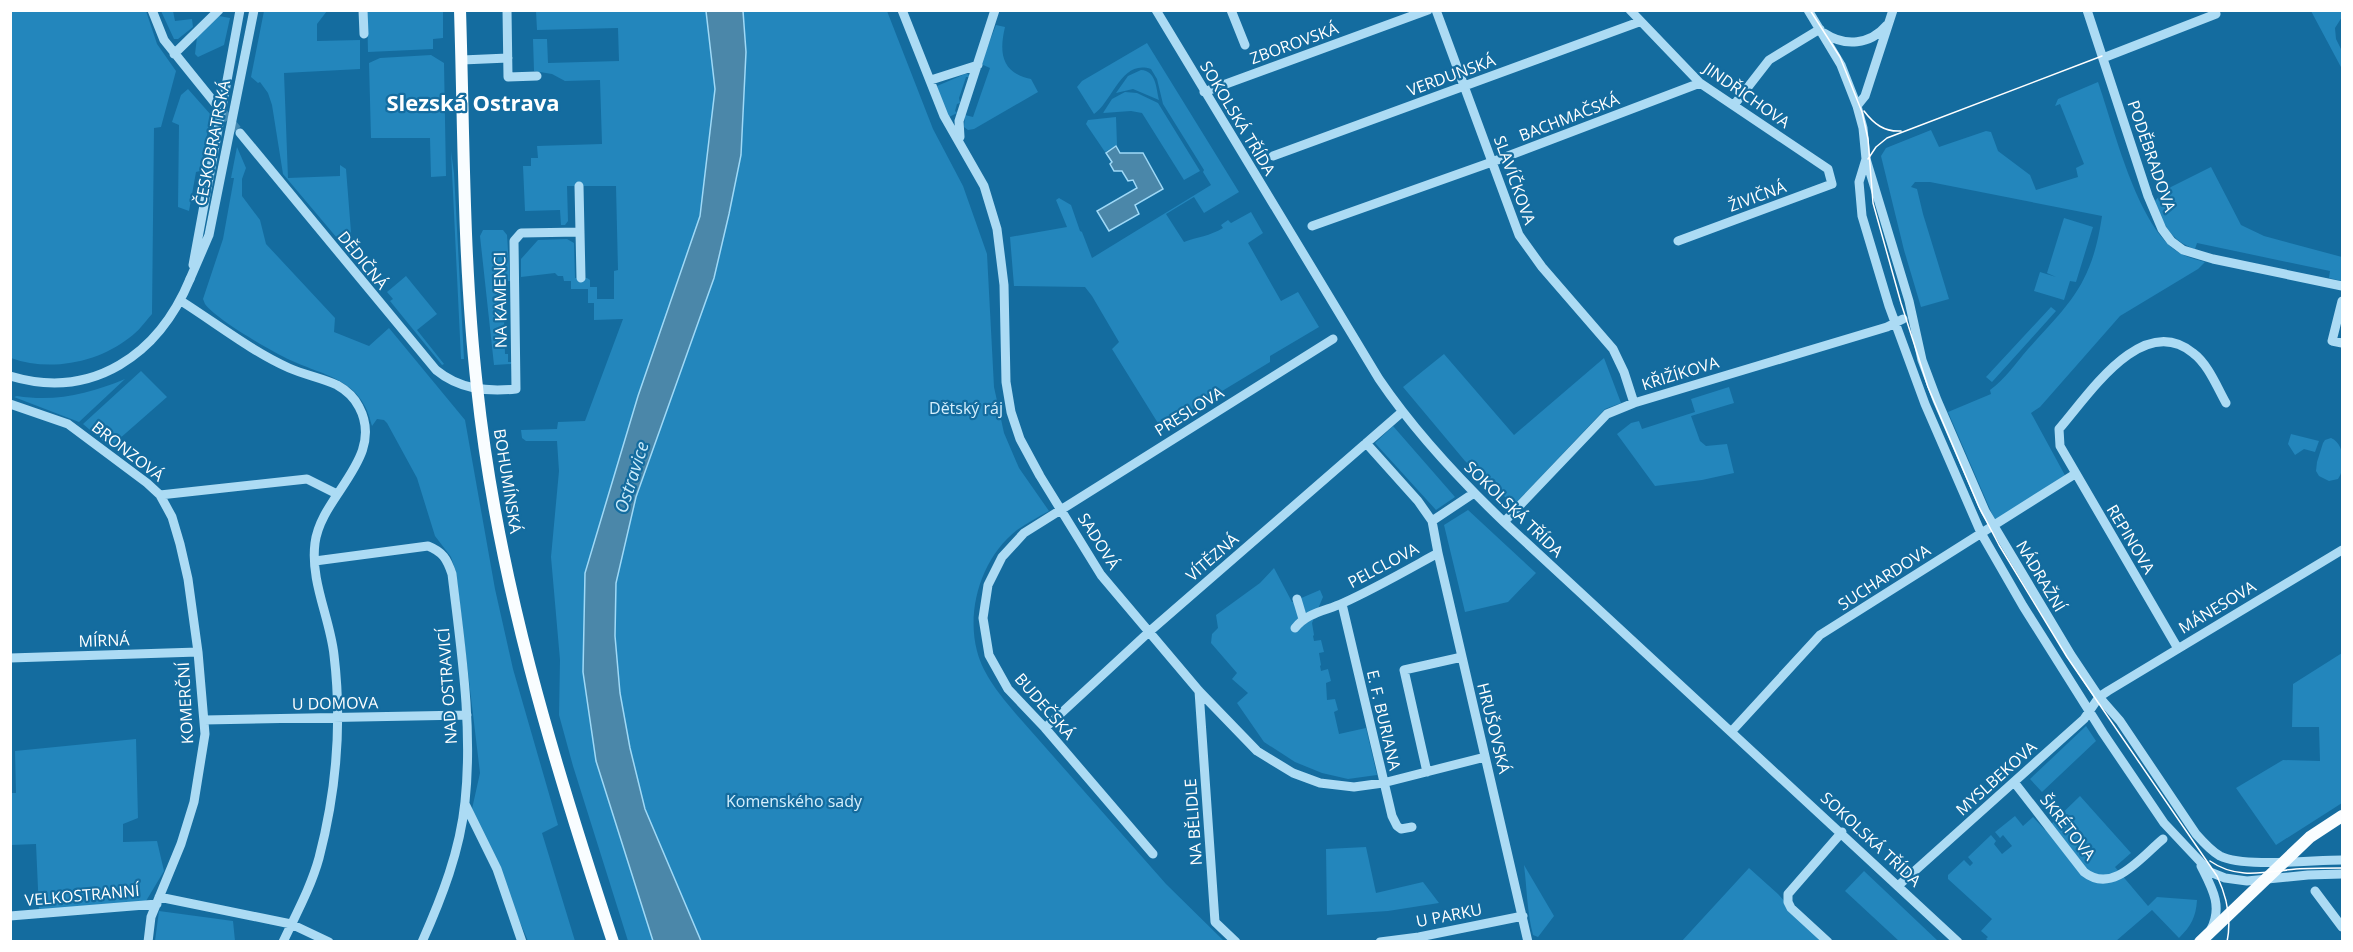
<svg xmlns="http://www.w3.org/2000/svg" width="2353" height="952" font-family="'Open Sans',sans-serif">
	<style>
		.green { fill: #2386bc }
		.water { fill: #4b87a9; stroke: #9fd9f7; stroke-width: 1.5 }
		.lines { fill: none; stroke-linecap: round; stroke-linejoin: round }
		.minor-tunnel { stroke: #4389b2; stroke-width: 9; stroke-dasharray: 9 4.5; stroke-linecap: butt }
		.minor { stroke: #acdbf4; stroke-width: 9 }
		.major { stroke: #f9fdff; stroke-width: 12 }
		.tram { stroke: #fff; stroke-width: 1.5 }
		.minor-bridge { stroke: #acdbf4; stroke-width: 9 }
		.labels { text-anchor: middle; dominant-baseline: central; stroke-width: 4.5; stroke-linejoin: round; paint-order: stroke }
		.street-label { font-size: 16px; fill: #fff; stroke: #146c9f }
		.park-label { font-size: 16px; fill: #d5effd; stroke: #146c9f }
		.water-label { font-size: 18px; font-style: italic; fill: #caebfb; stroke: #146c9f }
		.district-label { font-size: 22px; font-weight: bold; fill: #fff; stroke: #146c9f }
	</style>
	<rect width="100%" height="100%" fill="#146c9f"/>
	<path class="green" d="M10,11H146L157,44L176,71L161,127L154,128L152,314C145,322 138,332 129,338C97,363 49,372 11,358Z
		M161,11H173L175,21L192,19L193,27L178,39H174Z
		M264,11H327L317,24V41L360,40V69L284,73L288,178L340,176V165L346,169L353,257L283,174L272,105L268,93L260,82L258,83L251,77Z
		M367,11H443V38L433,39V49L368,52Z
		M536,11H706L715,89L700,216L679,279L583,672L596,761L653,941H628L573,766L559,715L560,660L551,557L559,471L557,441H526L522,438L521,430L557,429L558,422L585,421L623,319L594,320V303H588V289H571V281H564L563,276H558L555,273L521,277V259L538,240L567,239L574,243L575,278H587L590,280V287H597V299H614V271L618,270L616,186H567L568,221L565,225H561L560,210L525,211L523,166H531V158H538L537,146L602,144L600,80L565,81L552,74L534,71L533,39H547L548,63L619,61L618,28L537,30Z
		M743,11H887L933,129L963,186L987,254L994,387L1004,433L1019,468L1049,511C1038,517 1027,523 1017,530C982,557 966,609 977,651C983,675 1001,696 1016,714L1166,884L1224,941L701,942L645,809L630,748L620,693L615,636L616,583L636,497L714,278L729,214L741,155L746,52Z
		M2311,11H2342V17L2335,28L2336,39L2342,51V69Z
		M219,16L230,18L224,45L198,57L195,54L197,37Z
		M996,25L1005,27C999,52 1001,73 1031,79L1038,92L974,129L968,130L964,127L965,115L973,117L990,68L981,64Z
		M1147,43L1239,192L1204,213L1194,197L1166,214L1184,242C1197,237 1210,236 1223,228L1221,225L1228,220L1231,223L1251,212L1263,233L1248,243L1281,301L1298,292L1319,327L1270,356V362L1161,428L1112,349L1119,342L1092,296L1085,287L1014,286L1010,237L1067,227L1056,200L1059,198L1071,205L1080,231L1082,232L1092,258L1211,185L1203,172L1204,170L1163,104L1157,79L1151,69C1121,59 1113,101 1094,114L1077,87L1082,81Z
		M431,55L444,63L446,176L431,177L430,138H371L369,63L380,58Z
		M1141,70C1156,71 1156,87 1159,100L1133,89L1116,93L1128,76Z
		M965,74H968L970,77H966L959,98L960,103L957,104L955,111L957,113L949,117L946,114L937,86Z
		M2098,82C2114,128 2136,221 2175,250C2183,256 2194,259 2205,262L2198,269L2120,316L2040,407L2031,413L2067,479L1996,523L1948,412L1991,394L1990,390C2005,379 2016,363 2028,349C2072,301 2092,283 2102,216L1930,182H1915L1911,187L1917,189L1923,214L1949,299L1921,307L1904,250L1881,156L1886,148L1931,130L1939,147L1986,131L1991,132L1998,151L2030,175L2036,190L2078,177L2076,168L2084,164L2060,104L2055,106L2058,99Z
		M188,89L211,115L200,171L196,172L189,211L178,207L179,125L172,122L181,95Z
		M1125,92L1137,93L1158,103L1200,171L1184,180L1142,113L1131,111L1103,113L1112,99Z
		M1116,117L1117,145L1105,152L1086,124L1088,120Z
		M237,147L246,168L242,179V196L260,220L266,244L335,318L334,332L369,346L389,328L465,420L495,589L513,669L558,825L542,833L575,941H528L472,809L480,773L456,572L451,557L435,536L417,478L387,423L384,420L377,419L372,426C362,379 327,377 290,360C271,351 217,320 205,304L203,299L223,239L234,178H231Z
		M451,151L454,173L464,359H461Z
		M2211,167L2241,225L2264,236L2342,257V281L2329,278L2330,271L2197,243L2195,249C2171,241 2162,223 2155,201L2165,190Z
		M2064,218L2093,227L2076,282L2070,281L2064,300L2034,291L2040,272L2056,277L2047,273Z
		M483,230H503L507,235L510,281H503L505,354H508V362H512L511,364L494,365L480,236Z
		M406,276L437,314L417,330L444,364L442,365L390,301L393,299L387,292Z
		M2051,307L2056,311L1992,382L1986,377Z
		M1444,354L1514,435L1604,358L1621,403L1605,409L1514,505L1465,461L1403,387Z
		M141,371L167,397L110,447L83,424Z
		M125,379L79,422L14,397L17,396C56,402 89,394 125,379Z
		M1729,387L1734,403L1691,416L1700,441L1706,446L1727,444L1734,473L1702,480L1655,486L1617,434L1631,423L1639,421L1642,429L1695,412L1691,399Z
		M1393,426L1455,497L1436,510L1375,443Z
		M2291,434L2319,441L2315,452L2304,449L2295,455L2288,444Z
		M2331,438C2345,444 2346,468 2338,479L2329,481L2319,476L2316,471L2317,462L2323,443L2325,440Z
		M1468,510L1536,573L1508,602L1465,612L1444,525Z
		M1274,568L1292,602L1320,590L1323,597L1312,623L1314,635L1313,636L1314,641L1321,640L1324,652L1319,653L1321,665L1320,666L1321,671L1328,669L1331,681L1326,683L1327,700L1335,699L1338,710L1334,712L1339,734L1366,728L1377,775L1348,779L1322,773L1295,762L1264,742L1237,703L1248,693L1232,679L1237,673L1211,643L1212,634L1218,628L1216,615L1260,583Z
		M2342,653V803L2276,845L2236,788L2283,760L2320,761L2319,727H2292L2293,684Z
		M2086,726L2096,741L2042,792L2030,779Z
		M136,739L138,818L123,824V842L157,841L164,871L146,901L39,911L36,844L11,845L10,793H16L15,751Z
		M2080,796L2131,853L2115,867L2148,906L2157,897L2197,900C2196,917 2191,926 2179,938L2152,910L2116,941H1989L1986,939L1988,937L1981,931L1992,919L1948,879V875L1964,860L1970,866L1973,863L1968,857L1991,835L1996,841L1994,844L2002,854L2012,846L2003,835L2000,838L1995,832L2015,816L2023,826L2033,817L2045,830Z
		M1366,847L1376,893L1423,882L1439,903L1388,911L1327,915L1326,849Z
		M1524,865L1554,916L1538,937L1533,935C1527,912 1527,889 1524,865Z
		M1749,868L1778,894L1821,942H1681Z
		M1864,871L1938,941H1899L1845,891Z
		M159,911L233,921L235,941H155Z"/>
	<path class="water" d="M706,11H743L746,52L741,155L729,214L714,278L636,497L616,583L615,636L620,693L630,748L645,809L701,941H653L596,761L583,672L585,573L638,396L700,216L715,89Z
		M1116,146L1120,153H1143L1163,189L1135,205L1139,214L1109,231L1097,211L1137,188L1133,180L1128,181L1122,171H1114L1110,164L1112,162L1106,153Z"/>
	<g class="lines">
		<path class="minor-tunnel" d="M214,102L240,133"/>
		<path class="minor" d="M152,10L164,40L214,102
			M363,10L364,34
			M507,10L508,77L537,76
			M902,10L944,116L984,186L997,229L1004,285L1006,382L1011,412L1020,439L1040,476L1101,575L1199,691L1257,751L1293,773L1320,783L1354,787L1383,783L1485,757
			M1156,10L1379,379C1415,432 1458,478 1504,522L1958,942
			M1231,10L1245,45
			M1436,10L1519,235L1542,267L1613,349L1624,372L1634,403
			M1630,10L1700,83L1828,169L1832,184L1678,241
			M1808,10L1841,65L1857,106L1863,128L1866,159L1909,301L1922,360L1937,400L1985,511L2071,655L2099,697L2120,721L2196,834C2203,842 2211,851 2220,856C2245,868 2312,860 2342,860
			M2087,10L2148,196L2162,229L2171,241L2183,250L2213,259L2342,286
			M1824,33C1845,47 1870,45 1887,25
			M174,54L219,10
			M2103,58L2216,14
			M462,60L508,58
			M931,80L978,65
			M1204,92L1428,10
			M1734,105L1769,60L1820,29
			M1857,106L1865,96L1893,10
			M240,133L436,370C459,389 486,392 516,389L514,241L521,233L580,232
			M960,137L959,121L995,10
			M1273,156L1639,22
			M1866,159L1859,182L1862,216L1889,306L1925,404L1981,533L2023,606L2103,733L2164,823L2210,872L2225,878L2247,881L2308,875L2342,874
			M579,186L581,278
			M1312,226L1492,162L1700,83
			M181,301C216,323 251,351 289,368C305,375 322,378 337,385C346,390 354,397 359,407C386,458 321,495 315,543C310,581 330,618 334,655C342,722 336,793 319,858C311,887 296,914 283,942
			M2342,301L2332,341L2342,343
			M10,376C93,401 159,354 190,279
			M10,404L68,424L147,483L160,495L172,517L180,544L188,579L198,652L205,734L194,802L181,844L151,917L148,942
			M1366,443L1418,501L1432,521L1438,553L1528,942
			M160,495L307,479L337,494
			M1432,521L1474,493
			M1504,522L1607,414L1634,403L1887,327L1903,319
			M315,561L428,546C443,552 447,559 452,574C461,650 473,726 465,802C460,851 442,897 422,942
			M1297,599L1303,619
			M1342,604L1392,816L1397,826L1401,829L1412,827
			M1295,628C1308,612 1326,611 1343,603C1376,588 1407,570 1438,553
			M2177,647L2060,446L2059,429C2088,396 2142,311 2193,353C2208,364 2217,387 2226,403
			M10,658L198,652
			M1199,691L1215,922L1236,942
			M204,720L467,715
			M1045,728L1150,631L1402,412
			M1731,732L1820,635L2075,474
			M1427,772L1404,670L1462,657
			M2014,782L2084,872C2113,895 2141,857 2163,839
			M465,804L497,869L522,942
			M1153,854L1045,728L1008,689L989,655L983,618L988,585L1002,557L1024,533L1333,339
			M2201,866C2212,888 2223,906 2211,929
			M1899,885L2084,719L2099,697L2108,691L2342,550
			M2315,891L2342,927
			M159,897L291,924L329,942
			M10,916L157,904
			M1380,942L1419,937L1523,916
			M1828,942L1791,908L1788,902V894L1842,832"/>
		<path class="major" d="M460,10C464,136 463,262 477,387C497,578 553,760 613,942
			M2200,942L2310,837L2342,816"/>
		<path class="tram" d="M1810,10L1840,57L1862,112L1868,139L1873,203L1901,303L1928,387L1979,507L1999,545L2067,657L2217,876C2227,897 2232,918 2227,942
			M1864,111C1874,124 1884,132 1901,131
			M1868,159L1876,147L1887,138L2102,56
			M2210,861C2237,880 2265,872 2296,869C2311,868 2327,868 2342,868"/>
		<path class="minor-bridge" d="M193,265L240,10
			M190,279L209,235L254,10"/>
	</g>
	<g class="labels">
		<g class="street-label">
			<text transform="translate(1294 43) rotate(-20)">ZBOROVSKÁ</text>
			<text transform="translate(1451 75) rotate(-20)">VERDUNSKÁ</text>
			<text transform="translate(1747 95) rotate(35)">JINDŘICHOVA</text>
			<text transform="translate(1569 117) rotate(-21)">BACHMAČSKÁ</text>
			<text transform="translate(1238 118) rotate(59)">SOKOLSKÁ TŘÍDA</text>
			<text transform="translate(212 143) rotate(-79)">ČESKOBRATRSKÁ</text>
			<text transform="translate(2152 156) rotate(71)">PODĚBRADOVA</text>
			<text transform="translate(1515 180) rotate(70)">SLAVÍČKOVA</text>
			<text transform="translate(1757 196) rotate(-20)">ŽIVIČNÁ</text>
			<text transform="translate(363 260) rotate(51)">DĚDIČNÁ</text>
			<text transform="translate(500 300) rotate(-91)">NA KAMENCI</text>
			<text transform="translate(1680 373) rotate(-17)">KŘIŽÍKOVA</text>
			<text transform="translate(1189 411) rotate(-32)">PRESLOVA</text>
			<text transform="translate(128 451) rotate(38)">BRONZOVÁ</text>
			<text transform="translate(508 481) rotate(81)">BOHUMÍNSKÁ</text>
			<text transform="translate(1514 509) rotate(44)">SOKOLSKÁ TŘÍDA</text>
			<text transform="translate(2131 539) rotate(59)">REPINOVA</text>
			<text transform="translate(1099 541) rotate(58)">SADOVÁ</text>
			<text transform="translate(1212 557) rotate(-41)">VÍTĚZNÁ</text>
			<text transform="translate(1383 565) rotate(-28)">PELCLOVA</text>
			<text transform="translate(2041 576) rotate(59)">NÁDRAŽNÍ</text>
			<text transform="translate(1884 577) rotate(-33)">SUCHARDOVA</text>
			<text transform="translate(2217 607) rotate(-31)">MÁNESOVA</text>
			<text transform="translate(104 640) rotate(-2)">MÍRNÁ</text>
			<text transform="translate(447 686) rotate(-94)">NAD OSTRAVICÍ</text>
			<text transform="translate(185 703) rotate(-93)">KOMERČNÍ</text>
			<text transform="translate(335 703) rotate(-1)">U DOMOVA</text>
			<text transform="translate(1045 706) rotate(49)">BUDEČSKÁ</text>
			<text transform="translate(1384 720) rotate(77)">E. F. BURIANA</text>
			<text transform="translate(1494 728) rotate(76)">HRUŠOVSKÁ</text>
			<text transform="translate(1996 778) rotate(-42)">MYSLBEKOVA</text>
			<text transform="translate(1193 822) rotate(-94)">NA BĚLIDLE</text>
			<text transform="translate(2068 827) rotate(52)">ŠKRÉTOVA</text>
			<text transform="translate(1871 839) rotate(43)">SOKOLSKÁ TŘÍDA</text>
			<text transform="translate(82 895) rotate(-5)">VELKOSTRANNÍ</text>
			<text transform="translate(1449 915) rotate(-11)">U PARKU</text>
		</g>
		<g class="park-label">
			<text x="966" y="408">Dětský ráj</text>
			<text x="794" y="801">Komenského sady</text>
		</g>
		<g class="water-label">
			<text transform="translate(631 477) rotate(-72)">Ostravice</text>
		</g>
		<g class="district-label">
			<text x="473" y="102">Slezská Ostrava</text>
		</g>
	</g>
	<rect width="2353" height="952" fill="none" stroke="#ffffff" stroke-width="24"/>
</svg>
